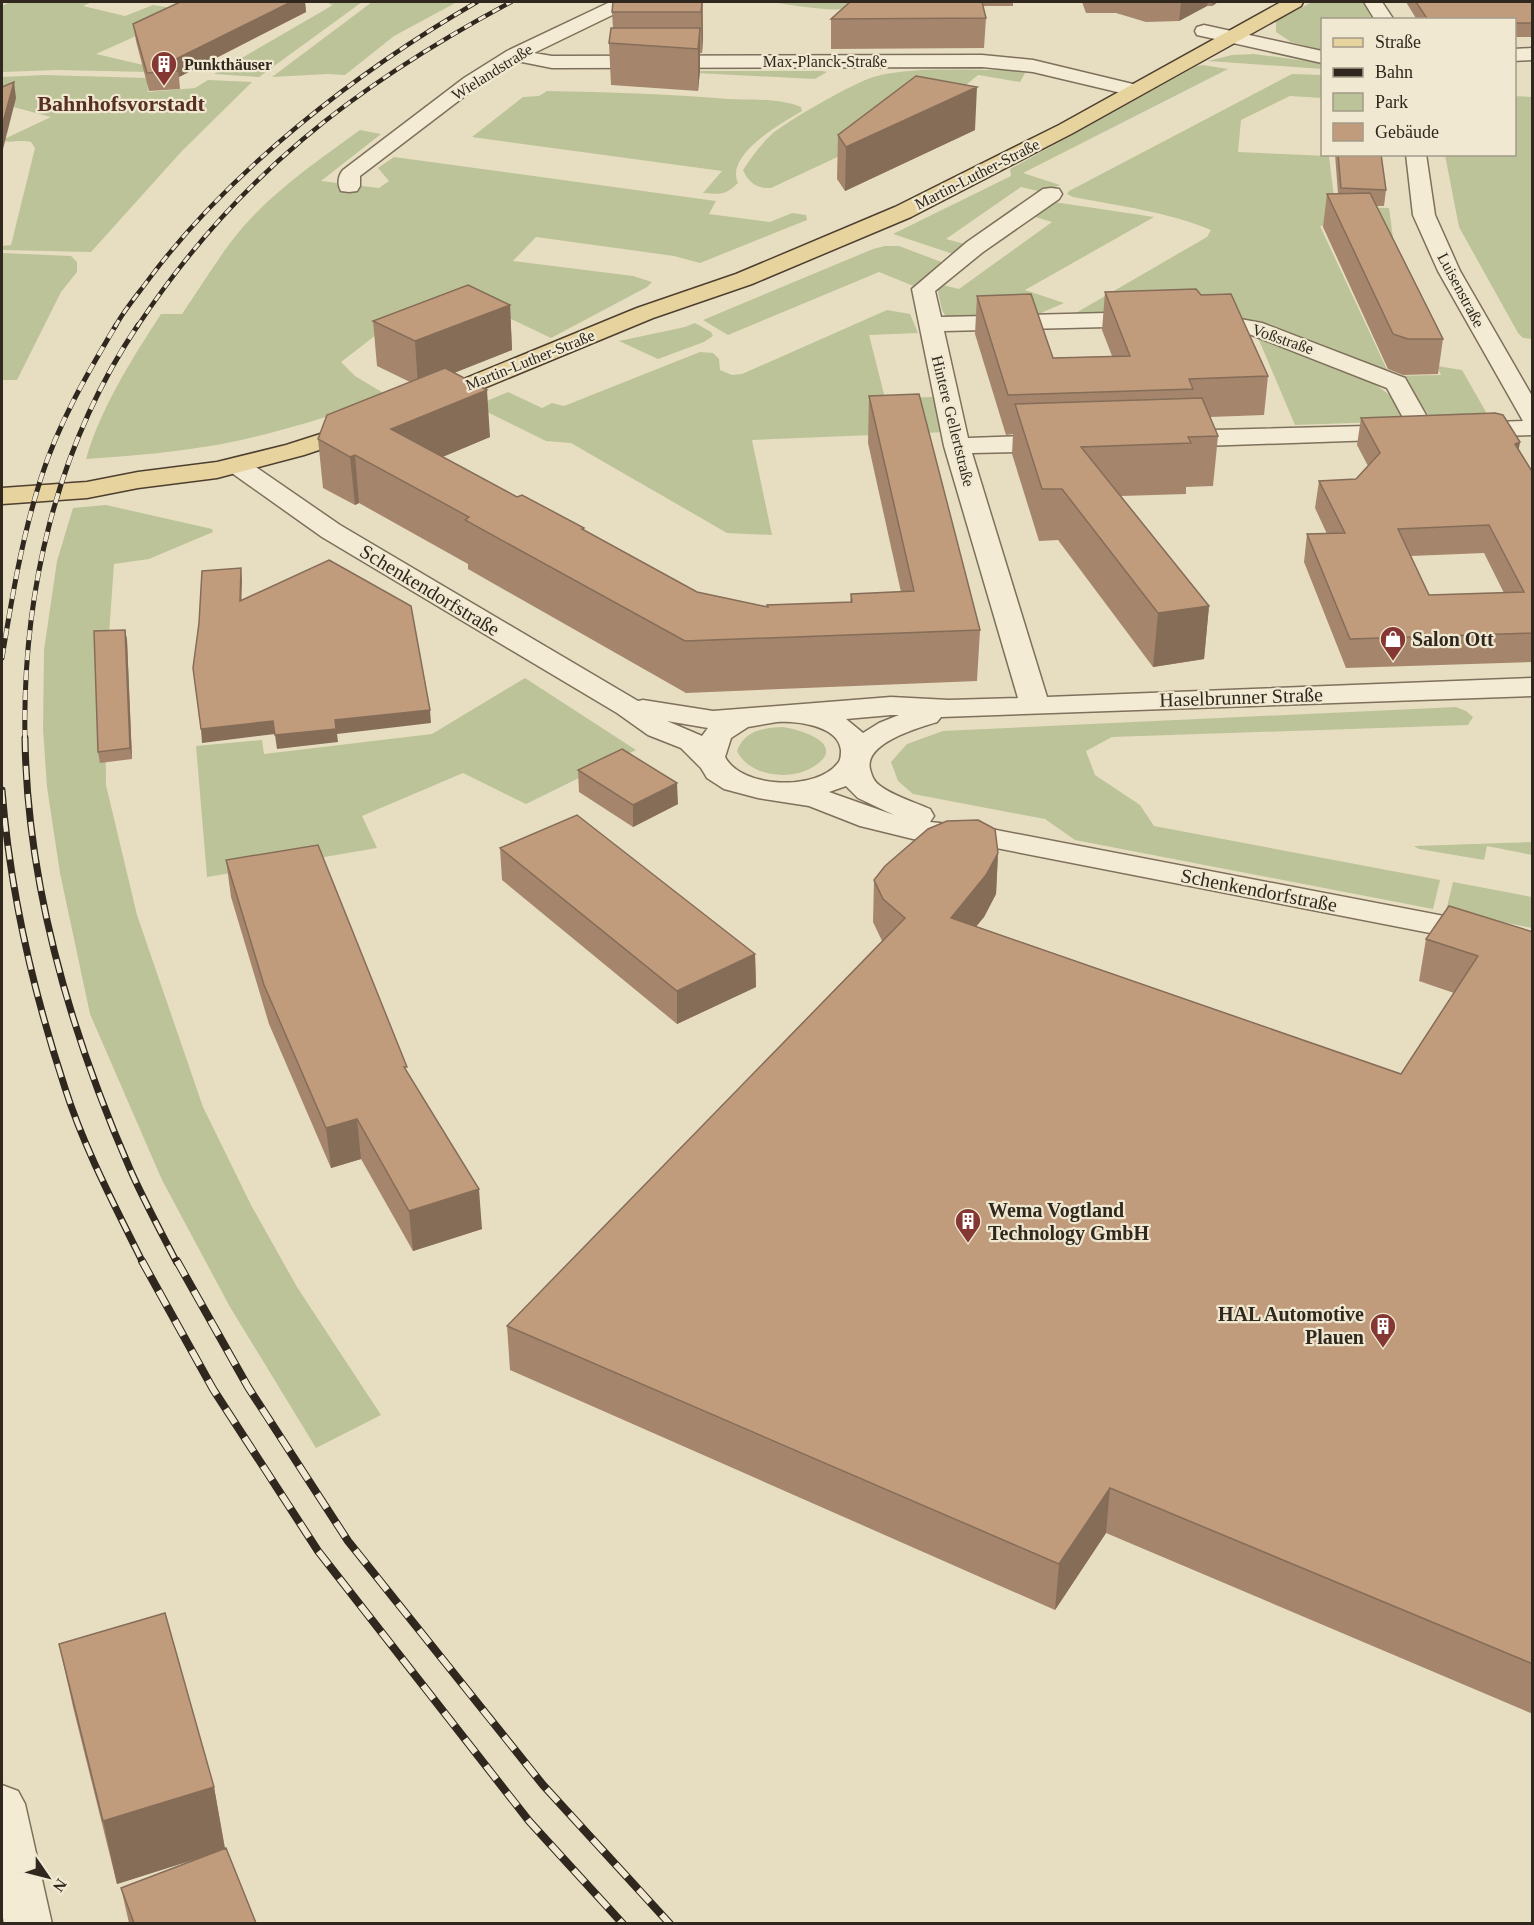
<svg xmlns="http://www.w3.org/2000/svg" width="1534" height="1925" font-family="'Times New Roman',serif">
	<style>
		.green { fill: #bcc398 }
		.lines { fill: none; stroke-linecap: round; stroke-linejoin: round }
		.minor-casing { stroke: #7e705c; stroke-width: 3 }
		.major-casing { stroke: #4d3e2f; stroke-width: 3 }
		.minor { fill: #f3ebd4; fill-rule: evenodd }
		.major { fill: #e6d39e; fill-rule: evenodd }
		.rail-far3-casing { stroke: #30281e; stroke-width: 4.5 }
		.rail-far2-casing { stroke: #30281e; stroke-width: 5 }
		.rail-far1-casing { stroke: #30281e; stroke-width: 7 }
		.rail-casing { stroke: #30281e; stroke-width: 8 }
		.rail-far3 { stroke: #f0e8d0; stroke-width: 3; stroke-dasharray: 8; stroke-linecap: butt }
		.rail-far2 { stroke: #f0e8d0; stroke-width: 4; stroke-dasharray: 10; stroke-linecap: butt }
		.rail-far1 { stroke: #f0e8d0; stroke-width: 4.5; stroke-dasharray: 14; stroke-linecap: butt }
		.rail { stroke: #f0e8d0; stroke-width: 6; stroke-dasharray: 17; stroke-linecap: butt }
		.wall { fill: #a5866c; fill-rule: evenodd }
		.shaded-wall { fill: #866d58 }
		.building { fill: #c09c7d; stroke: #866d58; stroke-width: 1.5; fill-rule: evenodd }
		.labels { text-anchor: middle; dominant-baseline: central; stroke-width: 4.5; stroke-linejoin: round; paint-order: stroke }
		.far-street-label { font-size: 16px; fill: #30281e; stroke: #f0e8d0 }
		.far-poi-label { font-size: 16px; font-weight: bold; fill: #30281e; stroke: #f0e8d0; text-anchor: start }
		.street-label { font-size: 20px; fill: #30281e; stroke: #f0e8d0 }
		.poi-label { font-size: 20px; font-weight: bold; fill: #30281e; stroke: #f0e8d0; text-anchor: start }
		.far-district-label { font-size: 22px; font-weight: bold; fill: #573023; stroke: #f0e8d0 }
	</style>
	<rect width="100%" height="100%" fill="#e7dec2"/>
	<path class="green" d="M10,2H92L83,6L125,16L153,5L192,11L96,54L152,67L150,72L57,70L2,72V6Z
		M330,2H362L259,77L214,74L333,5L329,4Z
		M372,2H457L394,36L345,75L327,74L272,77Z
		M770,2H871C849,17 796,5 770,2Z
		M1312,2H1363L1372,19L1322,20V50L1291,42L1276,32V21Z
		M1254,54L1322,63V69L1208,61L1232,55Z
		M1203,65L1228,69L1023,173L1060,185L1042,192L1021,187L946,239L965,244L953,254L893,234L1011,176L1010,169L1197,66Z
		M1016,70L1025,73L1020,82L978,75L932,113L771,188C757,189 748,182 743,170C752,157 760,145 772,134C789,120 856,81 877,76C918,66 974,71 1016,70Z
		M656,71H822L827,72L815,79Z
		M1292,74L1322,75V98L1290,96L1241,120L1238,152L1329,156L1335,206L1389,208L1393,238H1374L1367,225L1320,226L1390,376L1441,375L1437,366L1462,370L1486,412L1482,417H1430L1405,384L1287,336L1140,316L1074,314L1207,237L1211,230C1168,212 1120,206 1073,197L1067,194L1069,191Z
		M44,75L147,78L148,92L195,88L208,80L252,82L181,152L91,252L2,250V246L11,245L35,148L31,142C21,139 7,144 2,140L51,117L2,104V77Z
		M547,91C608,92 668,94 728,99C752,100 779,98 801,107L802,111C782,123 725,154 738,183C724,196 721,194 703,193L722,171L472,137L523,97L539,96Z
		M1515,96L1532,97V339L1523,338L1518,333L1459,227L1445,155L1514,154Z
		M360,130L381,134L321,181L379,188L389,181L378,168L394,157L716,201L709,214L770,222L792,213L806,215L807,220L700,263L674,256L536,237L513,261L633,276L652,282L647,287L551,338L473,301L398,318L341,362L355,376L390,397C335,414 279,433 222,444C177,452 132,456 86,459C101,407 132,359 161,314H182C202,285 220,254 243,227C276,189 320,159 360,130Z
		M1054,202L1154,217L1025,290L1064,303L1034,316L946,317L942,310L937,287L939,284L959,289L1052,222L1032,216Z
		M885,246H899L944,263L916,287L879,272L728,335L703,320L873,249Z
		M2,253L71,256L77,262V272L61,292L17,380H2Z
		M887,310L910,314L918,333L869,335L885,398L936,397L946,432L752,440L772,535L727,533L571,443L546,441L475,406L508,392L542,408L552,403L564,406L700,352L713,353L719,359L720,370L732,375L742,374Z
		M695,323L711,332L713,336L704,342L658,359L619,341L685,327Z
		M1256,333C1296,349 1371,371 1398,404C1402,409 1405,416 1408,421L1295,425Z
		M106,505L212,529L213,532L149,559L114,564L105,690L106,785L137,915L203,1107L251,1205L297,1287L381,1415L316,1448L230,1307L162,1180L90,1014L60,873L47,787L43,729L44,650L57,561L73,508Z
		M525,678L636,750L526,804L463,773L362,816L377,848L207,877L196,746L262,740L264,754L432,734Z
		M1456,707L1466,711L1473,717L1468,725L1112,737L1086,751L1095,775L1140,805L1154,826L1440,880L1433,909L1075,840L1045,819L913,794L898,781L891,762L907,744L943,731Z
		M782,727C799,729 847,743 816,765C793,782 749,777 737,751C744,731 763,728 782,727Z
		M1532,842V855L1487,846L1484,860L1419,849L1414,846Z
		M1453,882L1532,897V928L1446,911Z"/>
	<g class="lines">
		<g class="minor-casing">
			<path id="minor" d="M610,2H633L631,6L534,53L552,56L982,55L1033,60L1141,86L1144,90L1141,94L1134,96L1033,72L982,67L552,68L517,61L478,86L360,176V186L357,191L349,192L341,191C337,184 338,176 343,170L464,78L507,51Z
				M1364,2H1382L1394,20H1375Z
				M1204,25L1322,51V63L1197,35L1195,31L1197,27Z
				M1532,48V60L1514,61V49Z
				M1406,154H1426L1435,215L1460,271L1532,396V435L1468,437L1459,435L1456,430L1459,425L1468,423L1523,421L1438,271L1413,215Z
				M1051,188L1059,189L1062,194L1059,199L983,252L935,291L941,317L1147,312L1155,314L1159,319L1155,324L1147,326L944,331L968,438L1057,435L1066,438L1070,443L1066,448L1057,451L972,453L1047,697L1532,678V696L941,717L937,722C918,728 864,743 870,769C872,776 873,780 879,785C893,796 914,802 930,809L934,816L930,822L986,828L1532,933V953L986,846L913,839L860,826L809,806L758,798L724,789L707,778L701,768L681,748L648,735L617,713L322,537L229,471L225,466L229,461L238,458L247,461L340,525L638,701L643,700L713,711L891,697L949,700L1018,698L944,446L912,289L967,242L1043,189ZM891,715H899L879,723L863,733L846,719ZM667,721L708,728L702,736ZM777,722C796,721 838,725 841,750C841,754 841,760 838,763C817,791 742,789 725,757L731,738L748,727ZM846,786L858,798L894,815L829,792Z
				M1202,312L1262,323L1405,378L1435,431L1432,436C1422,439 1415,437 1405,439L1174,447L1165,444L1161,439L1165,434L1174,431L1407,425L1387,388L1249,334L1194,324L1190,319L1194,314Z
				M2,1785L18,1791L25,1804L52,1924H4L2,1911Z"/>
		</g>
		<g class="major-casing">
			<path id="major" d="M1281,2H1303L1301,6L1073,133L911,217L752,284L653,318L443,405L434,407L425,405L422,400L425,395L637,308L736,274L895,207L1059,125Z
				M361,421L370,423L373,428L370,433L304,455L217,478L138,488L87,498L2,504V488L87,482L138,472L217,462L286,445Z"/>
		</g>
		<use href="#minor" class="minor"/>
		<use href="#major" class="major"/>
		<g class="rail-far3-casing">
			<path id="rail-far3" d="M115,327C124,310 138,294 149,279C231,169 359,70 477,2
				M137,327C236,177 354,86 511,2"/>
		</g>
		<g class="rail-far2-casing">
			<path id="rail-far2" d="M2,658C12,597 22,537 41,478C58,424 87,374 116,325
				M25,740C22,594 56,447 138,325"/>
		</g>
		<g class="rail-far1-casing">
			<path id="rail-far1" d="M25,738C27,886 71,1034 130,1169C144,1201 161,1232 177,1263
				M2,790C10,892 33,991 65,1088C84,1148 115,1206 143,1263"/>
		</g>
		<g class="rail-casing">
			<path id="rail" d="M142,1261L213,1389L318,1551L529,1821L623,1924
				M177,1261L248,1387L348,1541L543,1785L670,1924"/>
		</g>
		<use href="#rail-far3" class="rail-far3"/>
		<use href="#rail-far2" class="rail-far2"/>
		<use href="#rail-far1" class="rail-far1"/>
		<use href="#rail" class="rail"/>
	</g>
	<path class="wall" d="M172,2H305L306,12L179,77L180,89L149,91L136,41L133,24L178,3Z
		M613,2H703V37L702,53H700V70L698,91L611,85L609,43L613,28L612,12Z
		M850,2H1013V6H983L986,18L984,48L831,49V19Z
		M1082,2H1218L1212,6H1207L1179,21L1146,22L1116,13H1086Z
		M1406,2H1533V37H1515V20H1417Z
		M975,130L845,191L837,179L838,135Z
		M1335,154H1381L1386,190L1384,206H1376L1443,339L1438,374L1403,375L1388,369L1323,227L1327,194H1338Z
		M1105,292L1268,376L1264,415L1210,417L1218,436L1213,486L1186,487V494L1121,496L1209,606L1204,659L1153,667L1058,540L1039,541L1012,454L1013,434L1006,435L975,334L977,296L1053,358L1112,356L1102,330Z
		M510,305L512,350L454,373L490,437L442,457L517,497L584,528V531L697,592L767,607L850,602L851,594L901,592L868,443L869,396L980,630L977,681L686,693L468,569V564L359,503L355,505L323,488L318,439L410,382L377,366L373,321Z
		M1361,418L1520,442L1518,450L1533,473V662L1346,668L1304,562L1307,534H1327L1315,508L1319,481L1356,479L1368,466L1357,445ZM1484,553L1504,593L1429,595L1411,556Z
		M125,630L127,640L132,759L100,763L98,752Z
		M578,770L678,804L633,827L579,792Z
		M500,848L755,954L756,987L677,1024L502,880Z
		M998,853L996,894L984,917L976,926L1401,1074L1454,993L1419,981L1426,939L1533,932V1714L1106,1533L1055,1610L510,1370L507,1326L882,941L873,922L874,880Z
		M226,860L408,1073L482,1229L413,1251L361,1159L331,1168L269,1024L231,897Z
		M59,1644L214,1787L225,1848L256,1923H129L121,1888L207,1855L117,1884L73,1707Z"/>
	<path class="shaded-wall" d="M291,2H305L306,12L179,77L176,59Z
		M702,2L703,37L702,53L701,12Z
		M1181,2H1208L1207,6L1179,21Z
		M1213,2H1218L1212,6Z
		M700,28V70L698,91V49Z
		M14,82L16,98L2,153V126Z
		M977,87L975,130L845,191L846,147Z
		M510,305L512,350L418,387L415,341Z
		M487,390L490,437L395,477L391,429Z
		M1520,442L1515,469V444Z
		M355,455L359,503L355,505L350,457Z
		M241,568L242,581L241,614L240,601Z
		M1209,606L1204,659L1153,667L1158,613Z
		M125,630L127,640L132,759L130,748Z
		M430,710L431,723L337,734L338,742L277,749L275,735L335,720Z
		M273,721L275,734L202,743L201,729Z
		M677,783L678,804L633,827V805Z
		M998,853L996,894L984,917L949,960L951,918Z
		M755,954L756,987L677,1024V991Z
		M357,1119L361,1159L331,1168L326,1128Z
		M479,1189L482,1229L413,1251L409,1211Z
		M1110,1488L1106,1533L1055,1610L1059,1564Z
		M214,1787L225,1850L117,1884L103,1821Z"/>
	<path class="building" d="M180,2H291L176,59L178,71L147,73L133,24Z
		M613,2H702L701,12H612Z
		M850,2H982L986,18L831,19Z
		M1416,2H1533V23H1515V20H1428Z
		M611,28H700L698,49L609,43Z
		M916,76L977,87L846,147L838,135Z
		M14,82L2,126V87Z
		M1338,154H1381L1386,190L1341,188Z
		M1370,193L1443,339H1408L1393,334L1327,194Z
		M468,285L510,305L415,341L373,321Z
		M1196,289L1201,295L1231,294L1268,376L1189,379L1193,389L1008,395L977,296L1031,294L1053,358L1130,356L1105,292Z
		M445,368L487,390L391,429L517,497L522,495L584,528L582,529L697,592L768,607L767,605L852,602L851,594L914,591L869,396L919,394L980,630L685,641L465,520L469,517L355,455L350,457L318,439L327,415Z
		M1202,398L1218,436L1188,437L1191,443L1081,447L1209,606L1158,613L1062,489H1042L1015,404Z
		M1495,413L1503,415L1520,442L1515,444L1533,473V633L1350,639L1307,534L1345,533L1319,481L1356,479L1380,453L1361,418ZM1489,525L1524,592L1429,595L1398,529Z
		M329,560L411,606L430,710L335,720L336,729L275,735L273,721L201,729L193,668L199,623L202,571L241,568L240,601Z
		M125,630L130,748L98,752L94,631Z
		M622,749L677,783L633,805L578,770Z
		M577,815L755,954L677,991L500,848Z
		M978,820L995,829L998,853L986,875L951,918L1401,1074L1478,956L1426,939L1449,906L1533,932V1664L1110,1488L1059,1564L507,1326L905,918L883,899L874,880L885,866L928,829L947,821Z
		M318,845L407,1067H404L479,1189L409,1211L357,1119L326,1128L264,985L226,860Z
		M165,1613L214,1787L103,1821L59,1644Z
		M226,1848L256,1923H134L121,1888Z"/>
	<defs>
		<g id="building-pin" transform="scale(1.35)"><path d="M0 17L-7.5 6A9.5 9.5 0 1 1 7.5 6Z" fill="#853734" stroke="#f0e8d0"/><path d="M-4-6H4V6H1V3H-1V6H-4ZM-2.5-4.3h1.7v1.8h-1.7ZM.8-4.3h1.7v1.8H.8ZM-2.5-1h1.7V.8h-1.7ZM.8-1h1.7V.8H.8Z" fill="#fff"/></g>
		<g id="shop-pin" transform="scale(1.35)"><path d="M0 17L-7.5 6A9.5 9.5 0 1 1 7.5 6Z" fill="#853734" stroke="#f0e8d0"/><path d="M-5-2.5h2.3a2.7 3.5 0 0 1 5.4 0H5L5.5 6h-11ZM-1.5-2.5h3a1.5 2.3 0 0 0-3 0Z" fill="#fff"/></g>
	</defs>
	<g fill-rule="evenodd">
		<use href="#building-pin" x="164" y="64"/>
		<use href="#shop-pin" x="1393" y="639"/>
		<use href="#building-pin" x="968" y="1221"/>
		<use href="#building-pin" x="1383" y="1326"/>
	</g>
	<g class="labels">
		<g class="far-street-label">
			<text x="825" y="61">Max-Planck-Straße</text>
			<text transform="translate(492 72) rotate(-32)">Wielandstraße</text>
			<text transform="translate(977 174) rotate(-27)">Martin-Luther-Straße</text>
			<text transform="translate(1461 290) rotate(62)">Luisenstraße</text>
			<text transform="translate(1283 339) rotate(19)">Voßstraße</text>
			<text transform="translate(530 360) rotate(-22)">Martin-Luther-Straße</text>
			<text transform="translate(953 421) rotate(76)">Hintere Gellertstraße</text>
		</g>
		<g class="far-poi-label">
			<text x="184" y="64">Punkthäuser</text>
		</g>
		<g class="street-label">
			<text transform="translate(430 590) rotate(31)">Schenkendorfstraße</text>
			<text transform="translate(1241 697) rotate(-2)">Haselbrunner Straße</text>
			<text transform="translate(1259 890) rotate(11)">Schenkendorfstraße</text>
		</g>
		<g class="poi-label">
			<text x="1412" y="639">Salon Ott</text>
			<text x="988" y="1210">Wema Vogtland<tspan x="988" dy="23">Technology GmbH</tspan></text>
			<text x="1364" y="1314" text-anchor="end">HAL Automotive<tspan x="1364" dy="23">Plauen</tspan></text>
		</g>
		<g class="far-district-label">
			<text x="121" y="103">Bahnhofsvorstadt</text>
		</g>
	</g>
	<rect width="1534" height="1925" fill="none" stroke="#30281e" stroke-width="6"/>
	<rect x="1321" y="18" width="195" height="138" fill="#f0e8d0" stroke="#a39b89" stroke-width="1.5"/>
	<rect x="1333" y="38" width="30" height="9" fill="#e6d39e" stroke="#a39b89" stroke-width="1.5"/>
	<text x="1375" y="48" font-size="18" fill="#30281e">Straße</text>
	<rect x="1333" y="68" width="30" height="9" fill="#30281e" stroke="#a39b89" stroke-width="1.5"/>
	<text x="1375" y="78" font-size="18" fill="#30281e">Bahn</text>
	<rect x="1333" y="93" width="30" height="18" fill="#bcc398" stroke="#a39b89" stroke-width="1.5"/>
	<text x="1375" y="108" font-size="18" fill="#30281e">Park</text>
	<rect x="1333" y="123" width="30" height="18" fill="#c09c7d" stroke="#a39b89" stroke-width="1.5"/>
	<text x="1375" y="138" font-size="18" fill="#30281e">Gebäude</text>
	<g transform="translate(48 1877) rotate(125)" stroke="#f0e8d0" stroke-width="4.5" paint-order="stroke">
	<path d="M0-4.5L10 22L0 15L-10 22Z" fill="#30281e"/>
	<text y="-9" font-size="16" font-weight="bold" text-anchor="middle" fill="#30281e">N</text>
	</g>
</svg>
